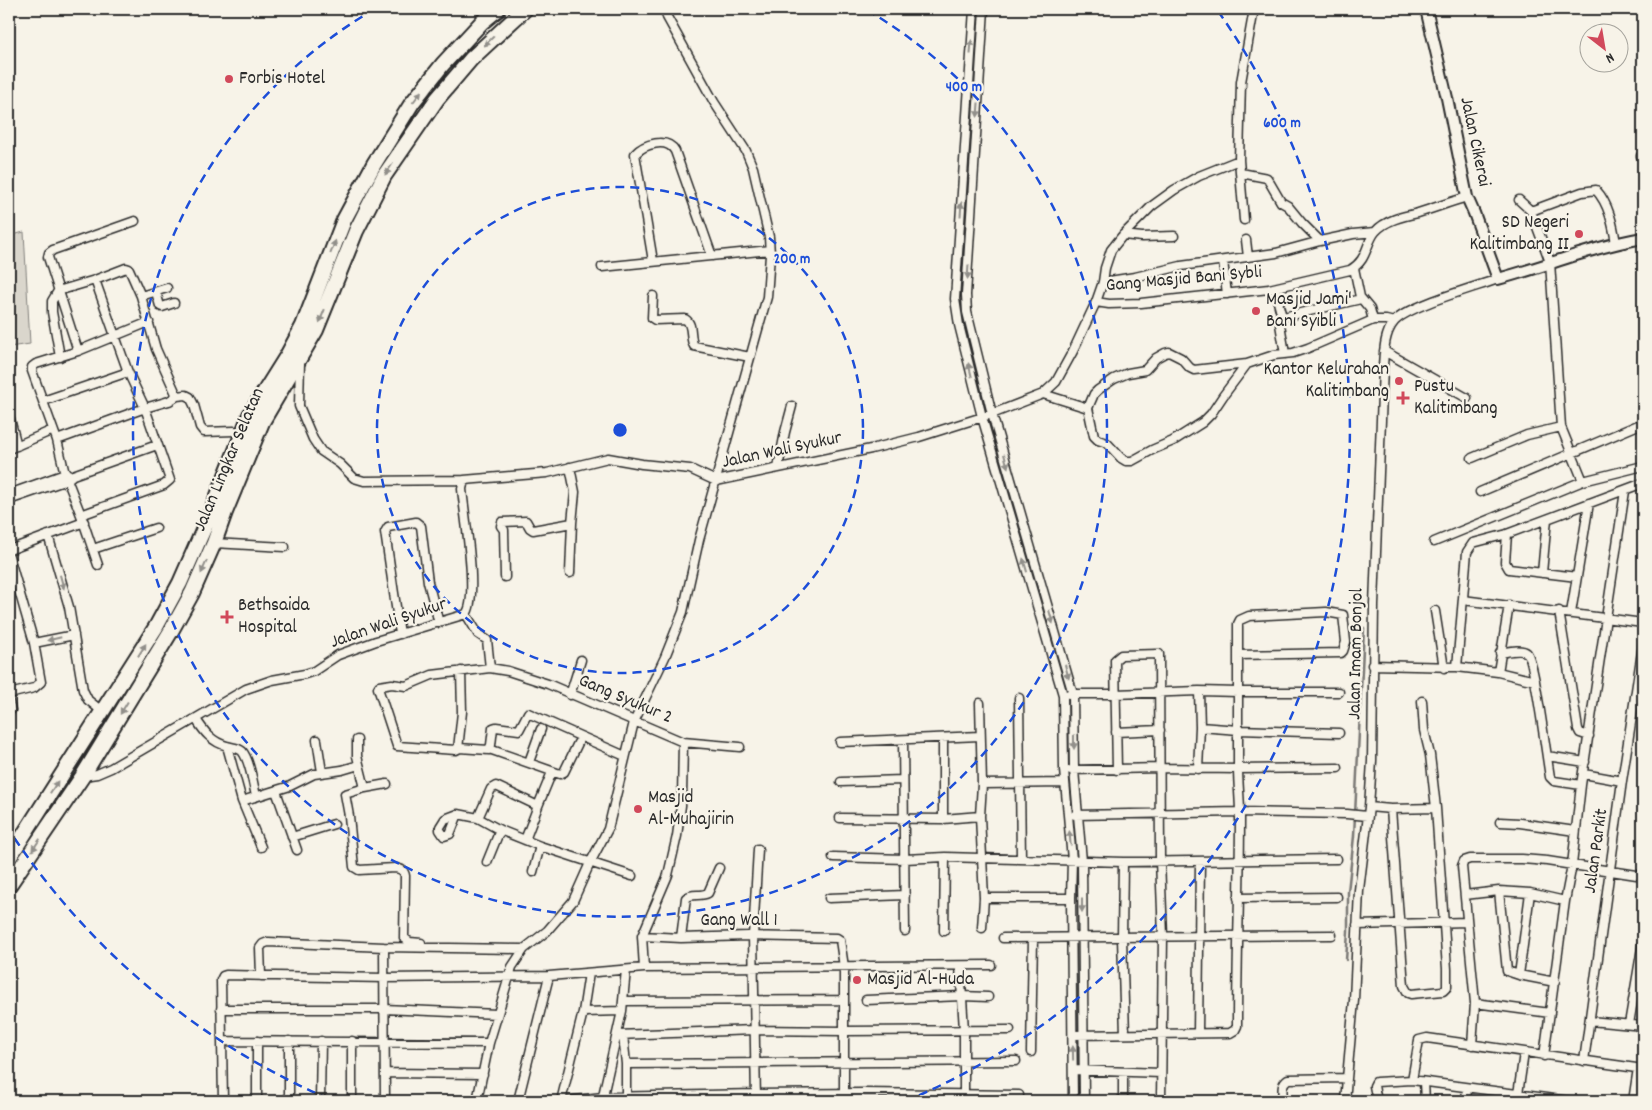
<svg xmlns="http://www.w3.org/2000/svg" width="1652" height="1110" font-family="Dekko,sans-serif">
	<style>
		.green { fill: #dad6cc; stroke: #82807c }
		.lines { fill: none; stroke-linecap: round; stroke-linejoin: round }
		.stream { stroke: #7a7874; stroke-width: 2.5 }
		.minor-casing { stroke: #2b2b2b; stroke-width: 11 }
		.tertiary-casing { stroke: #2b2b2b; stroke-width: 14 }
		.trunk-casing { stroke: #2b2b2b; stroke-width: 18 }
		.minor { stroke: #f7f3e8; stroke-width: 8 }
		.tertiary { stroke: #f7f3e8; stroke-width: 10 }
		.trunk { stroke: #f7f3e8; stroke-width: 14 }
		.oneway { fill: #918f8a }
		.ring { fill: none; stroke: #1d4ed8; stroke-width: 2.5; stroke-dasharray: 9 6 }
		.poi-dot { fill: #d1495b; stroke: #f7f3e8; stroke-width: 2 }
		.labels { text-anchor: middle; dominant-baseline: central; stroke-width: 4.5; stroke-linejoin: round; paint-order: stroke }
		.poi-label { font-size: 19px; fill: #2b2b2b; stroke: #f7f3e8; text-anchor: start }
		.street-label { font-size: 19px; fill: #2b2b2b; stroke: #f7f3e8 }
		.centre { fill: #1d4ed8; stroke: #f7f3e8; stroke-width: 2.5 }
		.ring-label { font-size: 15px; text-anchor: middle; font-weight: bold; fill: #1d4ed8; stroke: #f7f3e8; stroke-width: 4.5; stroke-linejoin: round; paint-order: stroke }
	</style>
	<rect width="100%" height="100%" fill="#f7f3e8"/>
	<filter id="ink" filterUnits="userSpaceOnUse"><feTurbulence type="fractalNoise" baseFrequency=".02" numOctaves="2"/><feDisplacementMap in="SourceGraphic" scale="10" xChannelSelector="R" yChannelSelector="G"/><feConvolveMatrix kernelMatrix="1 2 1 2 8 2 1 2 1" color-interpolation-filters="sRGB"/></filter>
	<g filter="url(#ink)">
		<path class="green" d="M24,232L30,344L9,347V236Z"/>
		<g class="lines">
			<path class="stream" d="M1346,960L1348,932V892L1354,836L1364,628"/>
			<g class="minor-casing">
				<path id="minor" d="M974,9L955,299L959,325L982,417L1063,695L1064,770L1072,860L1071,898L1073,1101
					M984,9L966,295L967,312L992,414L1073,694L1074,770L1082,861L1084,1101
					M1641,156H1643
					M1241,173L1267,178L1281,202L1288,206L1302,223L1320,241
					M1519,200L1531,211L1550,262L1561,427L1583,481
					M1531,211L1582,192L1596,190C1609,204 1613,225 1616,243
					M1244,220L1239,160L1241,82L1254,9
					M1123,235L1142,237L1174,236
					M1246,240L1248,257
					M653,261L635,154C644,144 667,137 675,151L712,256
					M1223,261L1227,294
					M602,267L770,250
					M1354,268L1360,297L1370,309L1373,320
					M1103,282L1135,277L1181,266L1276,253L1320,241L1353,234L1375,232
					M1275,288L1280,301L1278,302L1282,317
					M156,292L160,306L162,307L174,303
					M141,296L167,288
					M653,296L652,318L655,320L685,319C694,324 689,338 694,346L750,357
					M1096,302L1109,304L1141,303L1269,289L1350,270C1368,260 1365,245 1375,232C1385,220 1404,216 1418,213C1434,208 1450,202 1467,197
					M78,351L48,257L49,253L53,250L135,221
					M1384,351L1467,398
					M1285,354L1279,318L1361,299
					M60,357L52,312V301L58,291L95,280L126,268L129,269L141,296L156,349L177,396
					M300,362L299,406L313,439L321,451L340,464L354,478L364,481L464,480
					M1247,364L1194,370L1190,368L1181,358L1169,352L1165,353L1156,358L1145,370L1128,373L1114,379L1098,390L1094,394L1088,408L1094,436L1098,440L1107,443L1121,458L1126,461H1132L1152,450L1173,441L1203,422L1211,414L1223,396L1247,364L1274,355L1293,353L1308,348L1373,320H1386L1394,322
					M1043,394L1088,408
					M43,401L128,372
					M9,415L17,446
					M57,440L145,408L169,401L177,396L186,395L190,397L194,405L200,427L204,432L234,431
					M9,449L53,430
					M1472,458L1527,435L1561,427
					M778,468L785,432L792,406
					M1480,492L1643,423
					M9,494L65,474H68
					M9,500L67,480L73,475L157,445
					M81,515L164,485L170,480L145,408L128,372L95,280
					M1507,534L1505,562L1509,569L1577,577
					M48,535L69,607L83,690L88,700L103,712
					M1434,542L1583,481L1643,466
					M214,543L285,547
					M93,549L156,528
					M9,550L84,522
					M9,556L34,643L41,682L34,688L9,694
					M98,565L81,515L65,474L57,440L32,371V367L36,364L78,351L149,322
					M570,573L572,523L575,492L570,467
					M1542,573L1547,519
					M505,577L504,530L501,526L502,522L526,521L530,528L533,530L572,523
					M1463,600L1643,623
					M1435,611L1444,668
					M1559,611L1578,729L1580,733L1589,736
					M1571,613L1589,503
					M466,614L478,634L487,640L490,668
					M400,634L385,532L388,527L416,522L421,526L428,582L439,623
					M34,643L74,635
					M1500,653C1507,652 1521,648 1527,653C1534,658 1547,760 1550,777L1554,781L1581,785
					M1372,665L1457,667L1498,672L1535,681
					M1457,667L1467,552L1473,543L1507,534L1643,483
					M461,671L462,712L458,749L456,750L397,746L378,688L379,686L392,684L406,686L432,675L490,668L508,671L548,684L683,742L682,798L677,836L668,875L642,936L644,968
					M1498,672L1509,605
					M1069,694H1115L1199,691L1238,692H1339
					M570,695L581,660
					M1019,698L1021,859
					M1422,701L1424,730L1430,755L1436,808
					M9,702L11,710
					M980,703L982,784L980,816L984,898L982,928
					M196,719C204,732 212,742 227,746C233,748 237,747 242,751C250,760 253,784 256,796
					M1200,727L1239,730L1339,733
					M1116,732L1160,730
					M317,740L322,772
					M357,740V756L365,788L387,784
					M903,740L905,931
					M683,742L740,747
					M840,742L980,736
					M227,746L242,801L290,786L314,774L342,770L359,765
					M459,748L489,750L491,745L493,728L496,727L519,730L528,713L625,756
					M492,750L560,774L564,772L578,743
					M1547,756L1585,762
					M529,762L541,729
					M1198,769L1200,727L1199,691
					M1071,770L1160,768L1238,769L1338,768
					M1117,770L1115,660L1121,655L1159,654L1160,860L1163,936L1161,1101
					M1584,774L1622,781
					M83,776L97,774L111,768L246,689L272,680L305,674L314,671L338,655L376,641L466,614C479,599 464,512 462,489L464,480L547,473L608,458L642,464L690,469L716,481L871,449L919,437L992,414L1043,394L1056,382L1073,351L1096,302L1103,282L1105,268L1111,250L1123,235L1152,206L1174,190L1199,176L1239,160
					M841,782L903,780
					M982,784L1065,783
					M365,788L345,794L349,816L354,867L359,870L395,868C401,869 404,870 405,876L404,938L410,942L421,943
					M276,791L297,850
					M242,801L261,847
					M1369,807L1391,809L1436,808L1447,969V987L1443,991L1411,994L1408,993L1404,986L1391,809
					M458,814L450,834L444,836L440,830V827L445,819L458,814L478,818L500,830L540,846L632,876
					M1075,815L1240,812L1347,814L1367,816
					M478,818L491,789L496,786L538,806
					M840,818L943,819L980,816
					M943,819V738
					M1500,822L1520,823L1575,831
					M292,837L334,824
					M525,840L538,806L552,772
					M833,857L905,859L945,857L1123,862L1337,859
					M487,862L500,830
					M1123,862L1122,938L1125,1034
					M533,872L540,846
					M1499,891L1507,971L1519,975L1555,982
					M1465,895L1499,891L1530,893L1565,901
					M829,898L905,895
					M984,898H1071
					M1238,898L1337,897
					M1357,925L1467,922
					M944,931L945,857
					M642,936L681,938L748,936L837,938L840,940L844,967V1101
					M681,938L686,898C692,893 701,897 708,893L719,868
					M1003,938C1113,938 1222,935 1332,935
					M384,947L385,1101
					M960,966L964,1030V1101
					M1519,975L1530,893
					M261,976L260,948L263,944L268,942L384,947L524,949
					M866,1000L962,996L988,997
					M623,1001L843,1000
					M1475,1003L1550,1013
					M221,1009H384L497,1014
					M583,1012L622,1011
					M1590,1021L1643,1026
					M1629,1024L1643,942
					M1198,1033L1200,861
					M617,1035L755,1030L843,1031L1010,1030
					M623,1035L626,1064V1097
					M1073,1035L1230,1033L1235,1030L1237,1026C1237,955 1240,885 1240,814C1240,799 1238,783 1238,768C1238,720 1238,672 1238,624L1240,620L1249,616L1326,612L1343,615L1346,642L1343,651L1341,653L1238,655
					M222,1041L489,1043
					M1472,1045L1475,1003L1462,866L1464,861L1470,859H1522L1547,861L1643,876
					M1031,1052L1033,938
					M1544,1056L1565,901L1572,865L1581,785L1625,491
					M1584,1061L1622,781L1643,645
					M626,1064L1016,1061
					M1073,1070L1161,1073
					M385,1073L483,1074
					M1412,1080L1419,1040L1427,1038L1643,1069
					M1424,1082L1425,1101
					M602,1100L622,1011L626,970
					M223,1101L221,980L223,976L226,975L385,978L549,976L644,968L991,965
					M257,1101V1041
					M289,1101V1041
					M320,1101L321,1041
					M352,1101V1041
					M477,1101L489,1043L512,967L524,949L547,931L573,901L590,863L608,829L634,722L665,657L683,612L699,540L767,297L770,255L769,237L753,168L746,151L714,102L667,17L665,9
					M518,1101L549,976
					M561,1101L583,1012L589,973
					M566,1101L603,1097L756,1094L864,1093L1019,1095
					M756,1101L753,936L758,849
					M1123,1101V1072
					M1283,1101C1283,1094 1280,1084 1288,1079L1347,1078
					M1345,1101L1354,1000L1359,890L1369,807L1372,761L1374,605L1383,367C1384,352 1384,334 1394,322C1407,306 1476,287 1498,279
					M1377,1101L1374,1086L1376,1082L1412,1080L1569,1101
					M1466,1101L1467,1088
					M1517,1101L1524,1053
					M1633,1101L1638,1068"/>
			</g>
			<g class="tertiary-casing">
				<path id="tertiary" d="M1426,9L1447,98L1467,197L1474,213L1498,279C1547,266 1592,247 1643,238"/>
			</g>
			<g class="trunk-casing">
				<path id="trunk" d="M9,858L156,627L180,583L213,508L250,415L287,356L303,326L344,220L374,164L412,103L443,64L482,22L498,9
					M9,885L82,777L171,631L192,593L214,543L225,512L262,422L316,330L356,231L384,176L437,99L471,59L525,9"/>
			</g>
			<use href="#minor" class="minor"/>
			<use href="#tertiary" class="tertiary"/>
			<use href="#trunk" class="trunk"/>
		</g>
		<defs><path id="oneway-solid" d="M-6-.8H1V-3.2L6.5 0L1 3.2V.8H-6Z" transform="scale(1.25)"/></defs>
		<g class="oneway">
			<use href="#oneway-solid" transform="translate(489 41) rotate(136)"/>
			<use href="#oneway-solid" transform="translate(971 47) rotate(-86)"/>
			<use href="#oneway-solid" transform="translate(417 97) rotate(-53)"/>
			<use href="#oneway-solid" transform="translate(978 110) rotate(94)"/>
			<use href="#oneway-solid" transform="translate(389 169) rotate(124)"/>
			<use href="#oneway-solid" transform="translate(961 209) rotate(-86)"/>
			<use href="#oneway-solid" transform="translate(333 247) rotate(-69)"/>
			<use href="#oneway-solid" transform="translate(968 272) rotate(94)"/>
			<use href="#oneway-solid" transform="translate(322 316) rotate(112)"/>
			<use href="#oneway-solid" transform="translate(970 370) rotate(-104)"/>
			<use href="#oneway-solid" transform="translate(1006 461) rotate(74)"/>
			<use href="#oneway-solid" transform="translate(1025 565) rotate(-106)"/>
			<use href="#oneway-solid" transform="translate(204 567) rotate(114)"/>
			<use href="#oneway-solid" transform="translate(62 582) rotate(74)"/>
			<use href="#oneway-solid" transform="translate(1051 617) rotate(74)"/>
			<use href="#oneway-solid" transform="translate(54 639) rotate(167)"/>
			<use href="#oneway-solid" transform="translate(142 650) rotate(-58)"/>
			<use href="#oneway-solid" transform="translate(1067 672) rotate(75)"/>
			<use href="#oneway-solid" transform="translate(124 708) rotate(121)"/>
			<use href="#oneway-solid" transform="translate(1074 742) rotate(90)"/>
			<use href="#oneway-solid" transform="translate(54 787) rotate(-57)"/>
			<use href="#oneway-solid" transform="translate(1070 838) rotate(-95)"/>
			<use href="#oneway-solid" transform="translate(36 845) rotate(124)"/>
			<use href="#oneway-solid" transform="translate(1082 905) rotate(90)"/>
			<use href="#oneway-solid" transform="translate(1073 1053) rotate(-91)"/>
		</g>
	</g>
	<g class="ring">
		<circle cx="620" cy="430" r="243"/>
		<path d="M867 10A487 487 0 1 1 373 10"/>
		<path d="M329 1099A730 730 0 0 1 11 833M1218 11A730 730 0 0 1 911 1099"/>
	</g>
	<g class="poi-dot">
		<circle cx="229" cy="79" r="5"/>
		<circle cx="1579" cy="234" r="5"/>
		<circle cx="1256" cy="311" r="5"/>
		<circle cx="1399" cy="381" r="5"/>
		<path d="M1400.5 390.5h5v5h5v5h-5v5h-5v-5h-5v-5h5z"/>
		<path d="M224.5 609.5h5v5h5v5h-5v5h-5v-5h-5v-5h5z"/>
		<circle cx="638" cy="809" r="5"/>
		<circle cx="857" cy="980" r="5"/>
	</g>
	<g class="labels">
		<g class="poi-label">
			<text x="239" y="79">Forbis Hotel</text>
			<text x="1569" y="223" text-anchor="end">SD Negeri<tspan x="1569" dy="22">Kalitimbang II</tspan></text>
			<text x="1266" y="300">Masjid Jami'<tspan x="1266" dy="22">Bani Syibli</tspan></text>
			<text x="1389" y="370" text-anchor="end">Kantor Kelurahan<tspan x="1389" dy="22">Kalitimbang</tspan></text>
			<text x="1414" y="387">Pustu<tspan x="1414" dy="22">Kalitimbang</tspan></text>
			<text x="238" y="606">Bethsaida<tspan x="238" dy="22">Hospital</tspan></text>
			<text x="648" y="798">Masjid<tspan x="648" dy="22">Al-Muhajirin</tspan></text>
			<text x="867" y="980">Masjid Al-Huda</text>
		</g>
		<g class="street-label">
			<text transform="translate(1474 142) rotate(78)">Jalan Cikerai</text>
			<text transform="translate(1184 280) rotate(-5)">Gang Masjid Bani Sybli</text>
			<text transform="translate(782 451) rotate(-12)">Jalan Wali Syukur</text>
			<text transform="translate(230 460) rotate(-67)">Jalan Lingkar Selatan</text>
			<text transform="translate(389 624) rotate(-19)">Jalan Wali Syukur</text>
			<text transform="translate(1357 654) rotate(-89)">Jalan Imam Bonjol</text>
			<text transform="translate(625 700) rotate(23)">Gang Syukur 2</text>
			<text transform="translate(1597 851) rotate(-82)">Jalan Parkit</text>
			<text x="739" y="921">Gang Wall 1</text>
		</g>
	</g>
	<circle cx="620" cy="430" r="8" class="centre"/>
	<g class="ring-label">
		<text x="964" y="91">400 m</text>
		<text x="1282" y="127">600 m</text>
		<text x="792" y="263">200 m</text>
	</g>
	<rect width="1652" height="1110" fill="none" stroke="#f7f3e8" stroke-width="30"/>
	<rect x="15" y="15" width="1622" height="1080" fill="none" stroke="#2b2b2b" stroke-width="2" filter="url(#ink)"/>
	<g transform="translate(1604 48) rotate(149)"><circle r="24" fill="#f7f3e8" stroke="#a5a39c"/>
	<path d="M0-4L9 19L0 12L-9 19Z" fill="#d1495b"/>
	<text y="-8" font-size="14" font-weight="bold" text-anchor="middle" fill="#2b2b2b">N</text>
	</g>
</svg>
